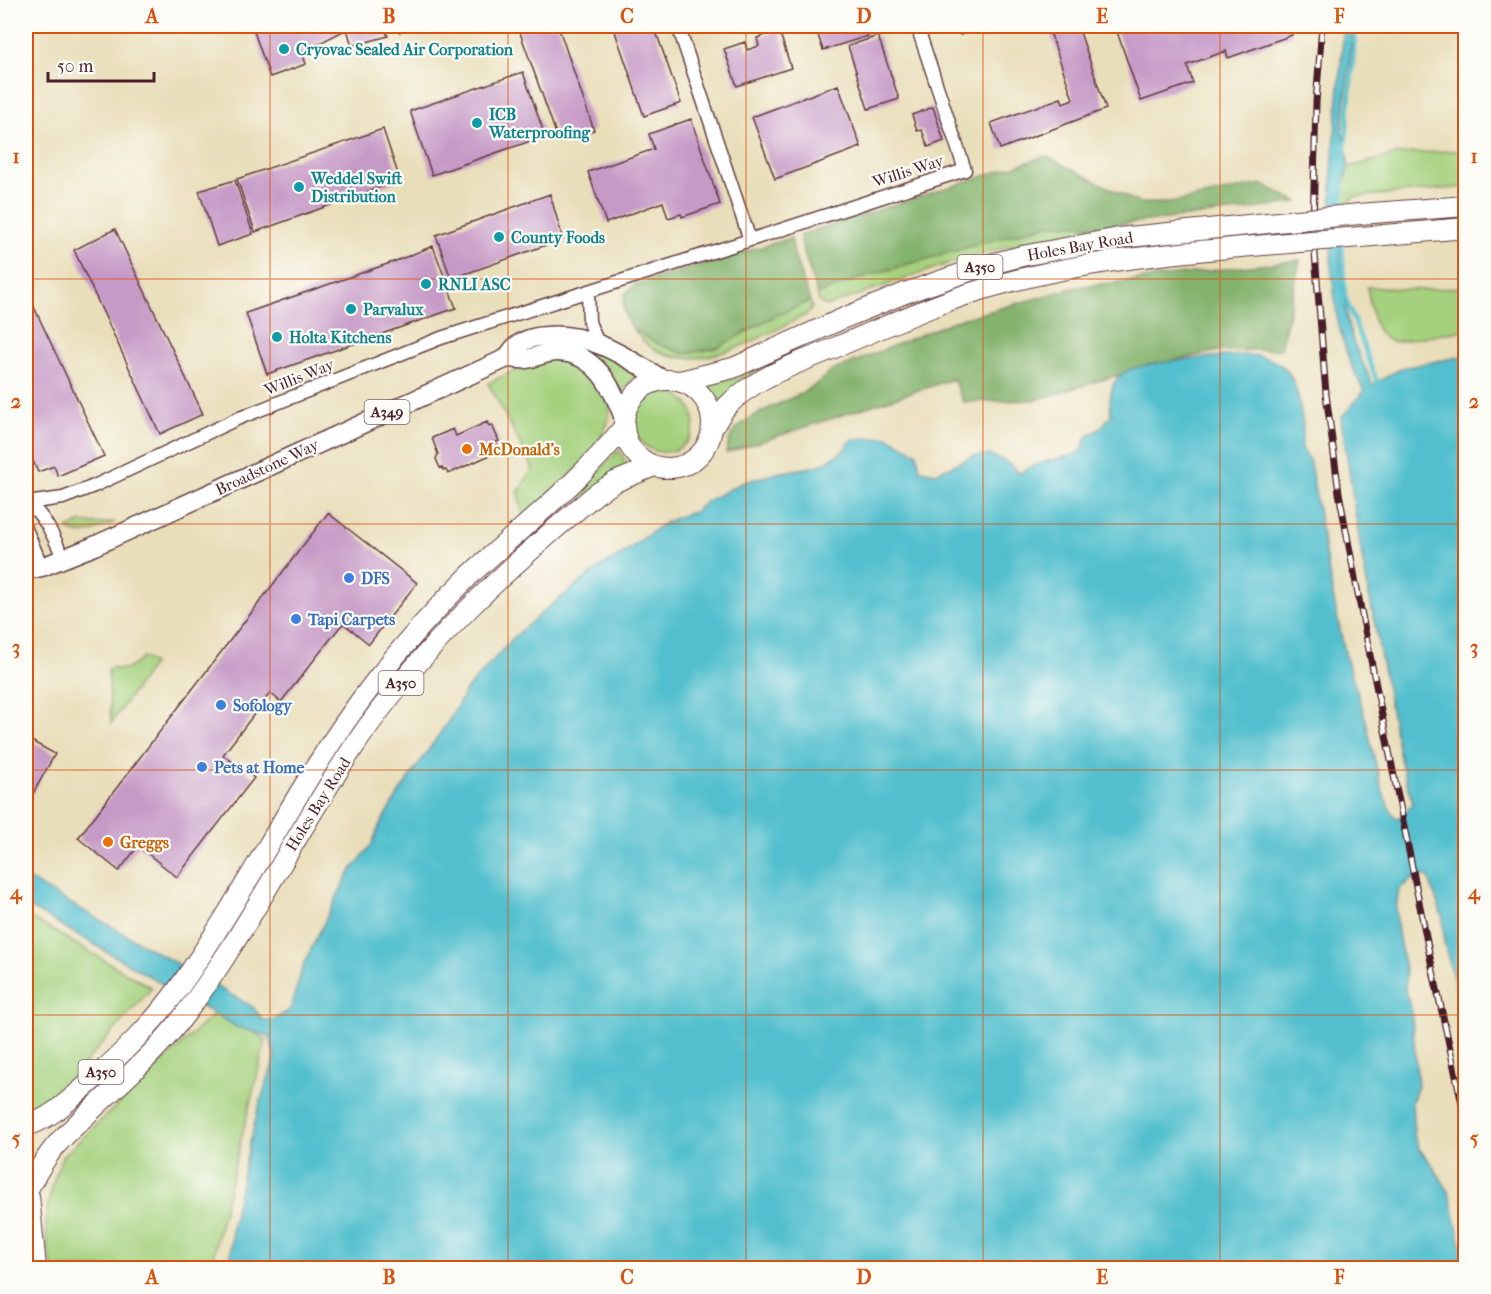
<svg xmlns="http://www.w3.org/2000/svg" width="1491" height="1294" font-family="'IM FELL French Canon',serif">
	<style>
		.green { fill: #a5d17e; stroke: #787854; stroke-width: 1.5 }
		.forest { fill: #84b36d; stroke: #67694c; stroke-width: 1.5 }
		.water { fill: #53bfce; stroke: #4e6f7c; stroke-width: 1.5 }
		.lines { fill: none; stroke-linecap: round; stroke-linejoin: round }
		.stream { stroke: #53bfce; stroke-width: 4.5 }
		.building { fill: #c69ac6 }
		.minor-casing { stroke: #623c40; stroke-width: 15 }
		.primary-casing { stroke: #623c40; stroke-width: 21 }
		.trunk-casing { stroke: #623c40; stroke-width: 22 }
		.minor { stroke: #fff; stroke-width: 12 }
		.primary { stroke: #fff; stroke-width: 18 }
		.trunk { stroke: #fff; stroke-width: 20 }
		.rail-casing { stroke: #4a1f2b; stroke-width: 7 }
		.rail { stroke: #fdfcf7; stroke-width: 4.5; stroke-dasharray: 14; stroke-linecap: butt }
		.trunk-bridge-casing { stroke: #623c40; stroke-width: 22; stroke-linecap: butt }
		.trunk-bridge { stroke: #fff; stroke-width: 20 }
		.grid { fill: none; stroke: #d8530f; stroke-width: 1.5; stroke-opacity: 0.55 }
		.culture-dot { fill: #0f9aa8; stroke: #fdfcf7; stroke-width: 2 }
		.food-dot { fill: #e8710a; stroke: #fdfcf7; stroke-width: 2 }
		.shop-dot { fill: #3f7fe0; stroke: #fdfcf7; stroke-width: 2 }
		.labels { text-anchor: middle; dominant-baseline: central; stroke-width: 4.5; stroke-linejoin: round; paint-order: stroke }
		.shield { fill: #fdfcf7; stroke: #806168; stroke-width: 1.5 }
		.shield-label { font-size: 15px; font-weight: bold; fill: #4a1f2b }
		.culture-label { font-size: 16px; font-weight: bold; fill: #0d838f; stroke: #fdfcf7; text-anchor: start }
		.street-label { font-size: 16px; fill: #4a1f2b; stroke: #fdfcf7 }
		.food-label { font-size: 16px; font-weight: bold; fill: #c56008; stroke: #fdfcf7; text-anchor: start }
		.shop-label { font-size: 16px; font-weight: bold; fill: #366cbe; stroke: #fdfcf7; text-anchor: start }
		.neatline { fill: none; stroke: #d8530f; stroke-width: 2 }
		.grid-label { font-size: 20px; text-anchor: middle; font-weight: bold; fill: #d8530f }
	</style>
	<rect width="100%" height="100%" fill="#fdfcf7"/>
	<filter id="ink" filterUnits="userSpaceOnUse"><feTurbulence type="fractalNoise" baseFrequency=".0167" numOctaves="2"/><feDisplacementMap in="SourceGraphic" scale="12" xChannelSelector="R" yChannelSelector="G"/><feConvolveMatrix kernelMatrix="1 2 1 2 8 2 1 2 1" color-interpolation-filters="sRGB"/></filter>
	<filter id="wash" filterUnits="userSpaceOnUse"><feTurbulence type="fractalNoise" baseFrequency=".008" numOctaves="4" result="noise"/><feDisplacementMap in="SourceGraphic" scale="24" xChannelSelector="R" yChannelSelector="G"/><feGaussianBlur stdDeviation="1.35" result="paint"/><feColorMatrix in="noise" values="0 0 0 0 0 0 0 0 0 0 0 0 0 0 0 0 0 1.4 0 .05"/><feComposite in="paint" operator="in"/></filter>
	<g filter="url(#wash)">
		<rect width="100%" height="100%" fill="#e9deba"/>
		<path class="green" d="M1465,150V187L1354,197L1337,212L1348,167L1398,154Z
			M1051,224L1101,226L1010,246L944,265L827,306L819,302L817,294L866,276Z
			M1367,287L1423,290L1465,287V330L1395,342C1372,339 1371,305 1367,287Z
			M810,301L812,308L809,313C759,338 676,391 633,329L656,343L771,318Z
			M555,342L605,354L637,376L620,392L605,366L524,353L522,348Z
			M561,359C586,367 584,366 600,388C602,391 606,395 608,399C622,439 549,494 523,518L518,493L533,468L488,383L534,362Z
			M762,366L765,371L716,407L713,399L703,385L739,377Z
			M634 422a30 30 0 1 1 60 0a30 30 0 1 1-60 0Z
			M619,450L625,461L631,465L581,499L577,495Z
			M81,522L94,524L115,522C99,529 84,539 67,529Z
			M143,657L153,664L111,723L108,669L112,667C124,673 135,666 143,657Z
			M26,915L152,988L59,1092L26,1108Z
			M216,1012L266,1039L216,1242L213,1268H53C39,1231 48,1193 62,1157Z"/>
		<path class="forest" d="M1046,156L1139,203H1170L1261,184L1298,202L1248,210L1101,226L1051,224L866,276L817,294L803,250L800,235Z
			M791,238L794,255L810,301L771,318L717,348L684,354L656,343L633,329L626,318L623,305L625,294L636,284Z
			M1300,260L1281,349L1218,351L1144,367L1036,400L963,402L953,379L726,453C728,446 729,436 734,431C760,404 805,401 829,372L954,321L1077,287Z"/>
		<path class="water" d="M1344,26H1353L1342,132L1348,157V167L1337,212L1341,267L1348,324L1354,344L1373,385L1401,368L1465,356V1024L1444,942L1443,919L1428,876L1414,878L1399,889L1396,910L1398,933L1406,975L1405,992L1411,1008L1418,1086L1412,1102L1414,1135L1420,1150L1431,1163L1449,1192L1465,1260V1268H230L232,1226L245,1164L258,1109L275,1058L269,1036L237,1027L26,905V878L253,1007L263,1020H273L290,1010L304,963L348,875L372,844L379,826L401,790L449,720L466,690L515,636L551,605L603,565L618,557L660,526L675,518L694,512L707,501L744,482L777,473L818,466L841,453L853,439L888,437L917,453L920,470L936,473L973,456L989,455L1005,461L1020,473C1044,457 1057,462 1081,452L1087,437L1101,428L1111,415C1109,398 1109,380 1127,371C1142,362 1240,353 1259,356C1268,358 1281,363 1287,371C1298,385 1301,411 1303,428C1303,434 1301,441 1302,447C1304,452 1308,458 1310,463C1321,526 1330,590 1345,652C1350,674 1359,695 1365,717C1370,737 1383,810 1397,819L1413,804L1401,763L1362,557L1341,418L1364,391L1349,360L1338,323L1331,267L1332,170Z"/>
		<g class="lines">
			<path class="stream" d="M1345,148L1356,26
				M1341,211L1343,184
				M1342,244L1345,297L1378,384"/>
		</g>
		<g id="blocks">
			<path class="building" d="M252,26H383L388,36L352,46L347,29L302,52L306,64L270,77Z
				M397,26H413V28L399,32Z
				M522,26H558L594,130L559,142L518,27Z
				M613,26H654L681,103L644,116Z
				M815,26H887L867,32L868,36L823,50Z
				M956,26H985L960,35Z
				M1048,26H1078L1106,109L1000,149L991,123L1061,98L1063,103L1073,99Z
				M1115,26H1289L1292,35L1228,58L1226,51L1187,65L1193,83L1141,101Z
				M779,30L791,68L737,86L724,49L745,42L747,50L759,46L757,38Z
				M878,36L899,99L868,109L848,46Z
				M523,72L545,136L432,175L410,111Z
				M838,85L861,147L775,179L752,117Z
				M933,107L944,141L928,147L922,130L917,131L912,115Z
				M691,119L720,204L682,217L681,214L668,218L663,202L606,223L588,172L654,149L649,134Z
				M383,129L400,180L255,232L237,179Z
				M235,180L253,234L217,246L199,191Z
				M550,194L563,239L451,279L436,235Z
				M115,229L203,414L160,434L74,250Z
				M433,246L456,308L267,374L246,313L396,261Z
				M26,290L104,456L58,476L54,466L38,472L28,450L26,451Z
				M487,422L489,426L492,425L499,441L496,442L497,452L448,474L446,470H443L442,467L440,468L436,459L438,454L432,438L453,429L456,436Z
				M328,513L417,583L369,644L343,623L281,702L270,693L223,755L254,778L177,877L138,846L119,871L78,838Z
				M26,738L55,754L26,806Z"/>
		</g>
	</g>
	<g filter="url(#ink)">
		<use href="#blocks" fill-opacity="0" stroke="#623c40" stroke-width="1.5"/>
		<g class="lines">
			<g class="minor-casing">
				<path id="minor" d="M750,240L965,170L917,26
					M588,291L589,322L598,343
					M26,502C46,516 54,538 64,559
					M27,503L63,498L94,486L237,419L441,338L750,240L678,26
					M26,529L42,567"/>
			</g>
			<g class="primary-casing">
				<path id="primary" d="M507,358C513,358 520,360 526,359C537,358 546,351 558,352C596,353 612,387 624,418
					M26,570L42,567L92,547L507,358C510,353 514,347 519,344C526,339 538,336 546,336C590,332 626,357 662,379"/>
			</g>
			<g class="trunk-casing">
				<path id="trunk" d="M1359,214L1466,206
					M1361,237L1466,228
					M624 424a44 44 0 1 1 88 0a44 44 0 1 1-88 0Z
					M680,381L733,368L844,318L905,293L987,265L1022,256L1119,238L1298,220
					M712,429C717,421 721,413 727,406C756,376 802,362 839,346C894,323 947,298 1005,283C1101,257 1200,251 1299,242
					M26,1126C49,1120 69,1100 87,1085C123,1053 158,1019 185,979C252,883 301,777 373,684C403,645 437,607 472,573C524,525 579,483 623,428
					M29,1187C38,1172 46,1155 59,1142C100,1099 147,1064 183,1017C248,932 295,833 355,745C421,647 506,569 596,494L615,482L654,466
					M29,1196L36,1268"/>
			</g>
			<use href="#minor" class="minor"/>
			<use href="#primary" class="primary"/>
			<use href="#trunk" class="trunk"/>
			<g class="rail-casing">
				<path id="rail" d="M1322,26L1316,102L1313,228L1326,394L1339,493L1361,610L1430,957L1466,1122"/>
			</g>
			<use href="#rail" class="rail"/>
			<g class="trunk-bridge-casing">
				<path id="trunk-bridge" d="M1298,220L1359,214
					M1299,242L1361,237"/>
			</g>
			<use href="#trunk-bridge" class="trunk-bridge"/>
		</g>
	</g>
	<path class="grid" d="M270,26V1268M508,26V1268M746,26V1268M983,26V1268M1220,26V1268M26,279H1466M26,524H1466M26,770H1466M26,1015H1466"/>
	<g class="culture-dot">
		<circle cx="284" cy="49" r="6"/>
		<circle cx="477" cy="123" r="6"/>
		<circle cx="299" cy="187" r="6"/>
		<circle cx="499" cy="237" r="6"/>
		<circle cx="426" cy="284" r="6"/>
		<circle cx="351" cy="309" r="6"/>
		<circle cx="277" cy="337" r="6"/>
	</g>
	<g class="food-dot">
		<circle cx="467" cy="449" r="6"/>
		<circle cx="108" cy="842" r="6"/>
	</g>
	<g class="shop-dot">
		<circle cx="349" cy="578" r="6"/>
		<circle cx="296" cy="619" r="6"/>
		<circle cx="221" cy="705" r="6"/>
		<circle cx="202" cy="767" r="6"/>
	</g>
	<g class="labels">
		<g class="shield">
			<rect x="957.5" y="255" width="45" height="24" rx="4.5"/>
			<rect x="364.5" y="400" width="45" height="24" rx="4.5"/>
			<rect x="378.5" y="671" width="45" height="24" rx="4.5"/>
			<rect x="78.5" y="1060" width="45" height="24" rx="4.5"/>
		</g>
		<g class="shield-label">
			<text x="980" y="267">A350</text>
			<text x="387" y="412">A349</text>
			<text x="401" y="683">A350</text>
			<text x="101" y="1072">A350</text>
		</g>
		<g class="culture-label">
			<text x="296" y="49">Cryovac Sealed Air Corporation</text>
			<text x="489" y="114">ICB<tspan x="489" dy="18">Waterproofing</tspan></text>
			<text x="311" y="178">Weddel Swift<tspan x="311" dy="18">Distribution</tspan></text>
			<text x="511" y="237">County Foods</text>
			<text x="438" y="284">RNLI ASC</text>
			<text x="363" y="309">Parvalux</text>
			<text x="289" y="337">Holta Kitchens</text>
		</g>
		<g class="street-label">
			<text transform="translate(908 171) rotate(-18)">Willis Way</text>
			<text transform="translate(1080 246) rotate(-10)">Holes Bay Road</text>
			<text transform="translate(299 377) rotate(-22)">Willis Way</text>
			<text transform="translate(267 467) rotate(-25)">Broadstone Way</text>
			<text transform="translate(318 804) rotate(-58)">Holes Bay Road</text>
		</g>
		<g class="food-label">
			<text x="479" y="449">McDonald's</text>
			<text x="120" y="842">Greggs</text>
		</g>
		<g class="shop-label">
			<text x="361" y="578">DFS</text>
			<text x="308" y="619">Tapi Carpets</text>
			<text x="233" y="705">Sofology</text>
			<text x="214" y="767">Pets at Home</text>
		</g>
	</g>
	<rect width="1491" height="1294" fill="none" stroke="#fdfcf7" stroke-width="66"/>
	<path d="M48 72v9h106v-9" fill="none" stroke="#4a1f2b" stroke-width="3"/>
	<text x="57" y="72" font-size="18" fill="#4a1f2b" stroke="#fdfcf7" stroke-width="4.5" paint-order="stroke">50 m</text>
	<rect x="33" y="33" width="1425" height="1228" class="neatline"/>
	<g class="grid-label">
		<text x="152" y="23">A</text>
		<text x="389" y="23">B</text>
		<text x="627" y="23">C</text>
		<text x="864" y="23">D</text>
		<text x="1102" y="23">E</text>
		<text x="1339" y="23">F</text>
		<text x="16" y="163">1</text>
		<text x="1474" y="163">1</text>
		<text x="16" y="408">2</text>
		<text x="1474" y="408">2</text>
		<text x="16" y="654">3</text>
		<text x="1474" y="654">3</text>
		<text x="16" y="899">4</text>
		<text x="1474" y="899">4</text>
		<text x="16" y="1145">5</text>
		<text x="1474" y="1145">5</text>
		<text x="152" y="1284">A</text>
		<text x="389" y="1284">B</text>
		<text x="627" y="1284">C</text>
		<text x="864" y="1284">D</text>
		<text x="1102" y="1284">E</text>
		<text x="1339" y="1284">F</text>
	</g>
</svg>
